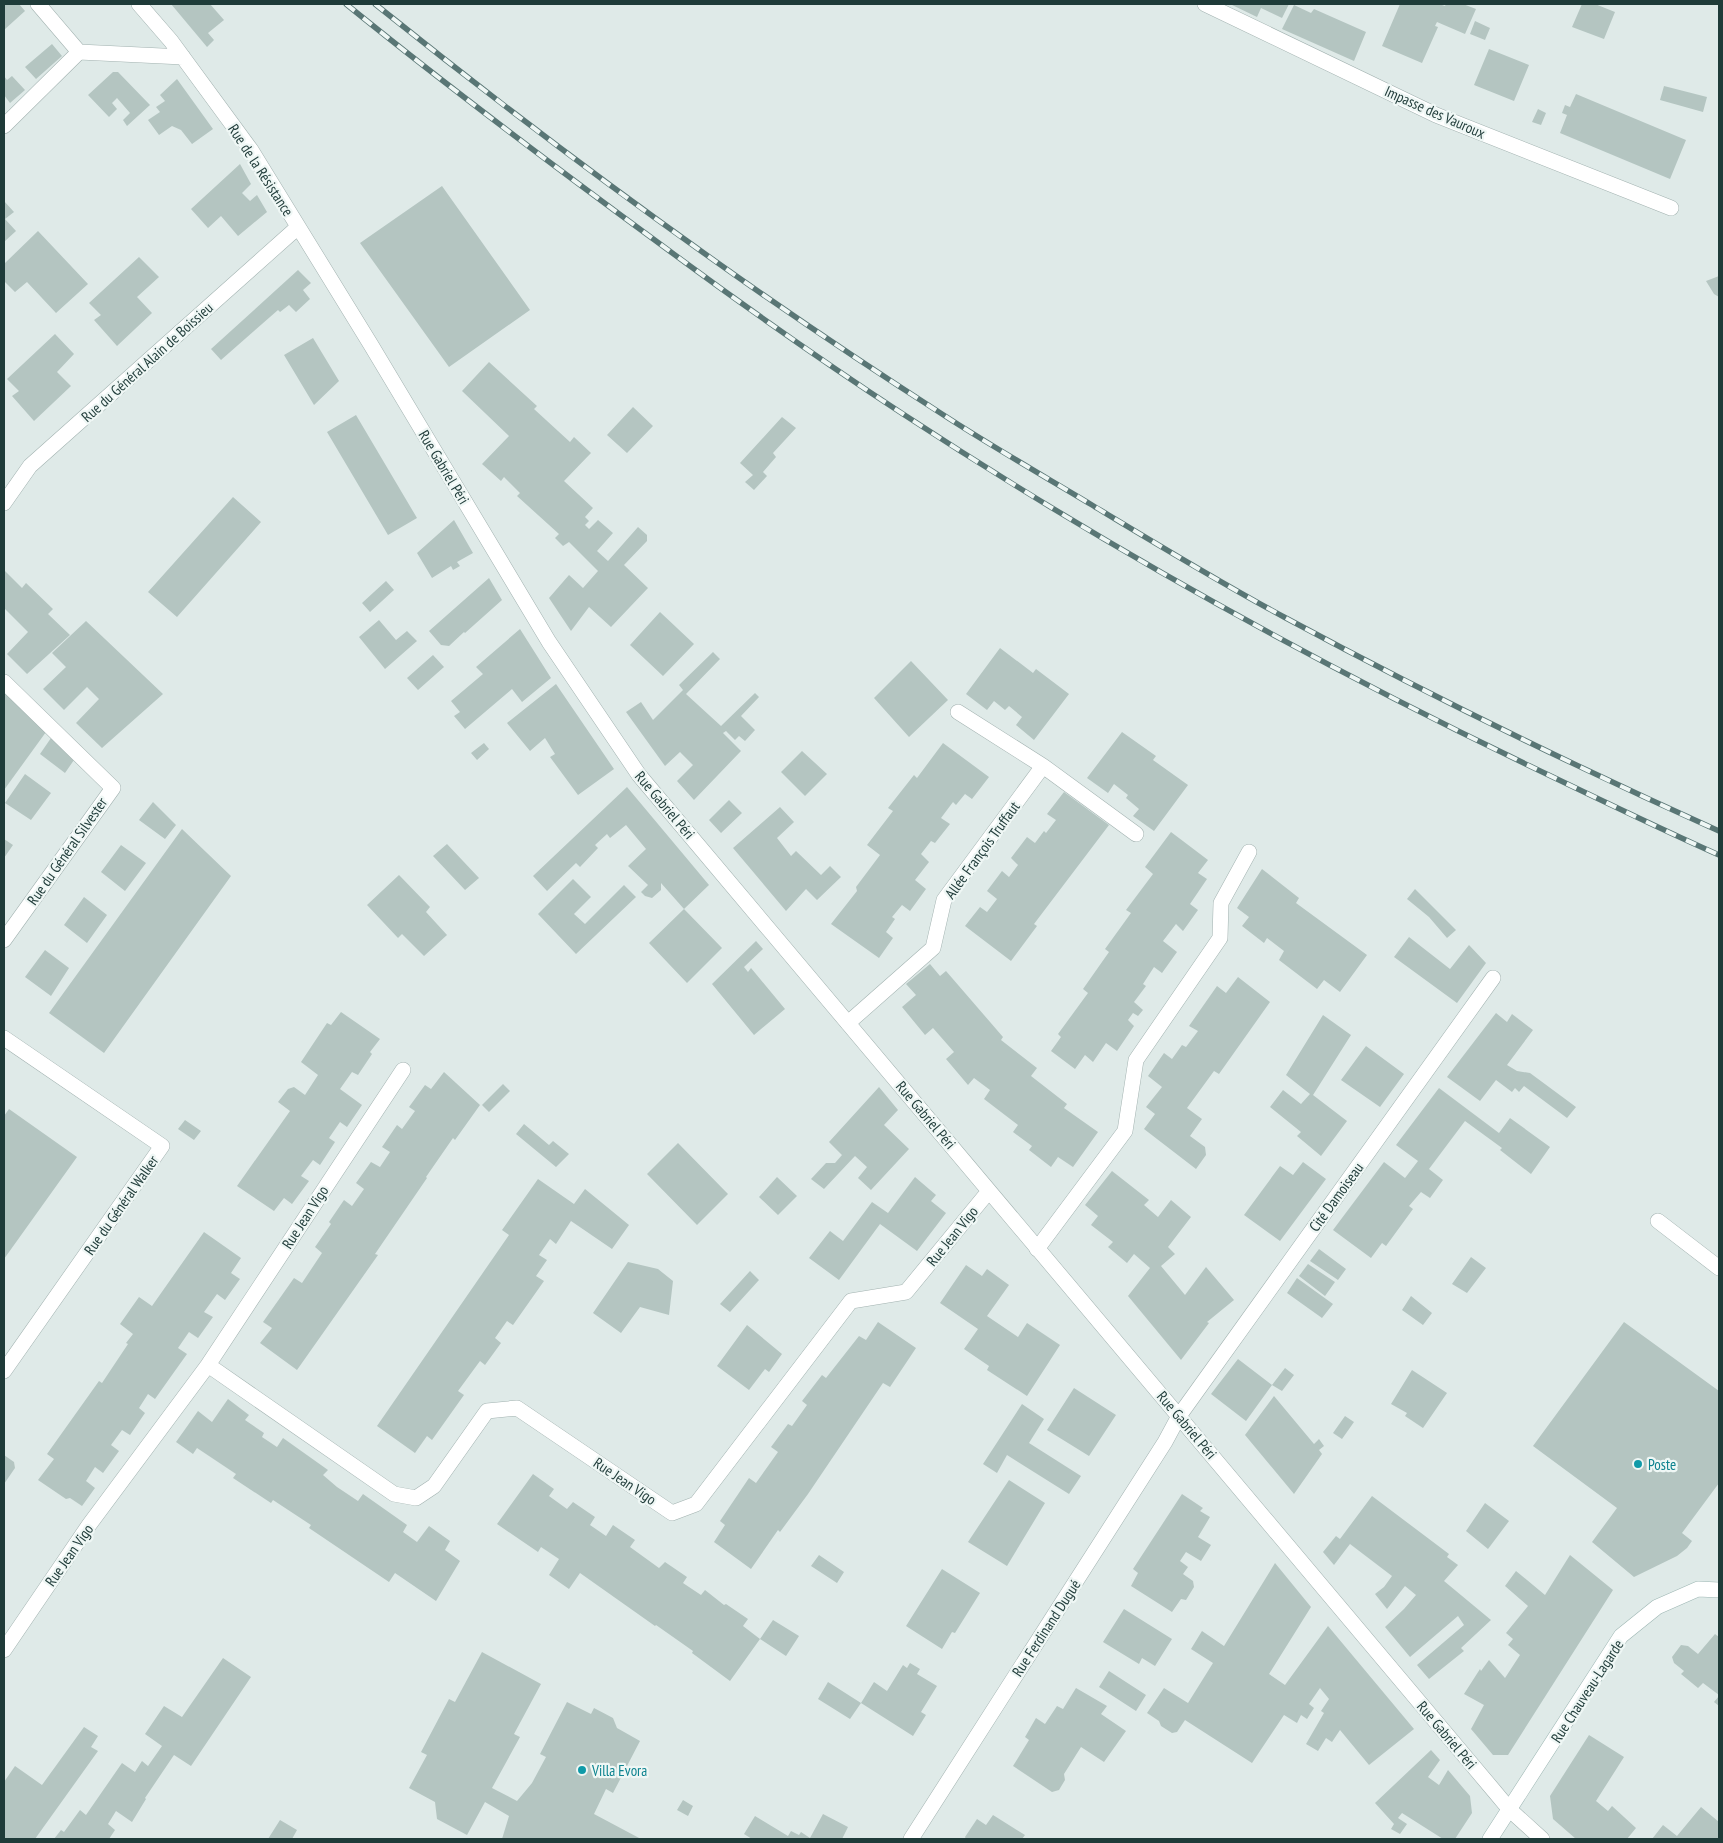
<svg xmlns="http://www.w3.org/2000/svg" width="1723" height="1843" font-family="'PT Sans Narrow',sans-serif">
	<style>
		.building { fill: #b4c5c1 }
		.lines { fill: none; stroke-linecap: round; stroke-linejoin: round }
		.lane-casing { stroke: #a2b2b0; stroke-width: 16 }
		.street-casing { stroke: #a2b2b0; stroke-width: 16 }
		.secondary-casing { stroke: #9db6b3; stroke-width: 16 }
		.lane { stroke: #fff; stroke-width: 15 }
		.street { stroke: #fff; stroke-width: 15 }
		.secondary { stroke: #fff; stroke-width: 15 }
		.rail-casing { stroke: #597675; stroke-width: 5.5 }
		.rail { stroke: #eff7f5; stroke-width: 4; stroke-dasharray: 11; stroke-linecap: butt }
		.culture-dot { fill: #0f9aa8; stroke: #eff7f5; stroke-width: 2 }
		.labels { text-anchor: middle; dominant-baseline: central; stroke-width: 4.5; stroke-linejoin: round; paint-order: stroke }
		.street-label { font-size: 15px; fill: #1f3b39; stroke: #eff7f5 }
		.culture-label { font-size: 15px; fill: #0d838f; stroke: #eff7f5; text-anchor: start }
	</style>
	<rect width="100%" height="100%" fill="#dfeae8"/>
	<path class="building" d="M4,4H19L25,11L4,30Z
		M171,4H210L224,20L208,33L214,40L207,47Z
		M1230,4H1289L1282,18L1261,8L1257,17Z
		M1400,4H1439L1445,6L1446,4H1463L1476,9L1465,34L1437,22L1435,26L1438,27L1422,63L1382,46Z
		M1582,4H1595L1615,12L1604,39L1572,27Z
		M1294,5L1311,13L1314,9L1366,32L1354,61L1282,29Z
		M1475,21L1490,28L1485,40L1470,34Z
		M52,44L62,56L36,79L25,67Z
		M1489,49L1529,65L1514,101L1474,85Z
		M113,72H118L150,105L127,126L123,120L130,113L117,98L112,103L117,109L109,117L88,95Z
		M4,76L7,80L12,76L25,90L10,103L4,95Z
		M177,79L213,129L192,144L181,130L172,126L159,135L148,120L160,112L156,107L165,101L160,95Z
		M1664,86L1707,97L1703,112L1660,100Z
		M1576,94L1686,140L1670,179L1560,133L1567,115L1562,113L1565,105L1570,107Z
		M1538,109L1546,113L1541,125L1532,122Z
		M240,164L251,184L242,193L250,201L257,195L267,212L238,236L221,216L208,228L191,209Z
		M442,186L530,310L449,367L360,243Z
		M4,201L14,212L5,219L16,231L4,242Z
		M38,231L88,284L56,313L27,282L15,292L4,281V264Z
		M139,257L159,277L137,297L152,313L117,346L94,320L101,315L89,303Z
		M298,270L311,283L303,290L310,299L296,312L289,305L280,312L278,310L221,360L211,349Z
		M1719,276V297L1714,294L1706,281Z
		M55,334L74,354L57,372L71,386L34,421L12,396L19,391L7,379Z
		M313,338L339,381L314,405L284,355Z
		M489,362L537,406L534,409L570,442L574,437L591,453L564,481L593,508L585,517L589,521L585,525L589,529L598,520L613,533L597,551L608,561L638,527L647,535V541L624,565L648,588L611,627L589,607L571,631L549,598L569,575L583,588L598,571L569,542L563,546L555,538L559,534L517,496L520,493L504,477L501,481L482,464L509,436L462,391Z
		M633,407L653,426L627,453L607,435Z
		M356,415L417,518L388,535L327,432Z
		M782,417L796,428L773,453L776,457L763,472L767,476L754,490L745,482L753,475L740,463Z
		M233,497L261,522L177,617L148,592Z
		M454,520L473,553L457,562L460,566L453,570L451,566L432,578L417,553Z
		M4,570L22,588L26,583L53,609L48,614L70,635L27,674L7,654L28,632L4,608Z
		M489,578L502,600L465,633L464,632L449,646L441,645L429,631Z
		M386,581L394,590L370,612L362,603Z
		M660,612L694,644L663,676L630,645Z
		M379,620L396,640L407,631L417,641L385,669L359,637Z
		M86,621L163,694L102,748L76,723L99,699L87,687L64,710L43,689L66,667L52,653Z
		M520,629L551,678L522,702L512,689L465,729L454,716L460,712L451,701L483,674L476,667Z
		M1000,648L1033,673L1036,669L1069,694L1034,740L1016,725L1022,717L1009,706L1005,710L994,701L987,710L966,694Z
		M713,652L720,659L686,694L721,726L755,693L759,697L741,716L755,730L745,741L739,736L735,740L726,731L723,733L741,751L694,800L677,781L693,765L680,752L665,766L626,712L641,702L653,720L683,690L679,685Z
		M433,655L444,667L418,690L407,678Z
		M911,661L948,700L909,737L874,698Z
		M556,684L614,769L578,795L550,757L555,754L545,738L530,751L507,723Z
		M4,692L46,732L4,790Z
		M1122,732L1156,756L1153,760L1188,785L1154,831L1133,816L1139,809L1126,798L1128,795L1114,784L1108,793L1087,778Z
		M51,738L74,760L65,773L40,754Z
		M484,743L489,749L477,760L471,753Z
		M943,743L989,777L972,799L965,794L956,805L953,802L941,818L950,824L935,843L931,841L921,854L929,862L915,880L926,889L910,911L902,905L892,917L895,919L886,932L893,938L879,958L831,924L857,891L856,887L880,855L867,845L893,811L888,808L914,775L917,778Z
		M802,751L827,774L805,796L781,772Z
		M25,774L51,793L31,820L5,803Z
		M627,787L709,885L684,909L722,948L687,983L649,943L684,909L661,883V890L652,898L645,896L641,892L648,885L628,866L646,849L626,825L610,838L607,834L595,845L598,848L580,867L576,863L547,891L533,876Z
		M1064,792L1109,825L1034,924L1037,926L1011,961L965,926L980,907L987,912L997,899L987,891L1002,871L1009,877L1018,865L1011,858L1027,837L1035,843L1044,831L1046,833L1056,820L1047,814Z
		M729,800L742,813L721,833L709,820Z
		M153,802L176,825L165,839L139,820Z
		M780,807L794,822L777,838L791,856L796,851L821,875L830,866L841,877L817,900L806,889L786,911L733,848Z
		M182,829L231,876L104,1053L49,1013Z
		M1171,832L1208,860L1198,873L1207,879L1190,904L1198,910L1183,931L1176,924L1163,941L1177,952L1162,973L1154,967L1143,984L1146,986L1134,1002L1143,1010L1138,1016L1133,1013L1128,1020L1134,1026L1117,1051L1106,1043L1093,1062L1085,1055L1075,1069L1051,1051L1061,1037L1058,1034L1088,993L1083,989L1109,952L1105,949L1131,913L1126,910L1153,874L1145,867Z
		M4,839L13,845L4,858Z
		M447,844L479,878L465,890L433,856Z
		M121,845L146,863L125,891L101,872Z
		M1262,869L1299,898L1296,903L1367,955L1340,992L1324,980L1317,989L1279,960L1284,951L1267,938L1264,943L1242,926L1249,917L1237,908Z
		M399,875L430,907L426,912L447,935L424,956L402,934L398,938L367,905Z
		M573,879L591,897L574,914L585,924L624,885L636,897L576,954L538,914Z
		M1415,889L1456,930L1447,938L1429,917L1407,899Z
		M84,897L107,915L87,943L64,925Z
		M1409,937L1450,969L1469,945L1486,963L1457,1003L1394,957Z
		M756,941L763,949L744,967L748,972L751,968L785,1009L754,1035L712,984Z
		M45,950L69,968L51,996L25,977Z
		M930,964L940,976L946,971L1003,1037L1001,1040L1037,1068L1031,1076L1067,1104L1064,1108L1098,1132L1073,1167L1058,1157L1051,1167L1029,1150L1032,1146L1013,1132L1018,1125L984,1099L990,1090L974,1078L968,1085L946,1059L954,1052L933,1028L925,1035L902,1007L916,995L906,984Z
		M1238,977L1270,1002L1219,1074L1214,1071L1187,1108L1202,1119L1190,1136L1205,1147L1206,1155L1196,1169L1144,1129L1155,1114L1146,1107L1162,1087L1148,1076L1164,1053L1172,1059L1182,1045L1186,1047L1198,1031L1189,1026L1217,986L1226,993Z
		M341,1012L380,1039L370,1052L372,1054L358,1075L352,1072L340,1089L362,1105L347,1127L340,1122L329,1138L335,1142L320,1165L313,1160L301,1176L309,1181L292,1204L284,1198L274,1211L237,1186L290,1111L278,1102L288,1089L294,1087L305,1095L318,1075L301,1062L327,1023L331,1025Z
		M1496,1013L1507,1022L1512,1014L1533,1030L1507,1065L1517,1071L1530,1073L1576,1107L1567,1118L1524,1086L1519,1092L1515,1088L1512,1092L1496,1080L1480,1101L1447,1077Z
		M1323,1015L1351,1035L1313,1095L1347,1121L1321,1156L1297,1136L1301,1132L1270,1107L1283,1090L1301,1104L1310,1094L1286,1075Z
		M1366,1046L1404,1074L1380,1107L1341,1080Z
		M444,1072L480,1105L455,1140L453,1138L426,1177L427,1178L375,1254L378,1255L297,1370L260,1343L272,1328L263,1322L294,1278L302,1283L322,1253L315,1247L331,1224L329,1222L344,1200L352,1206L364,1189L356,1183L371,1162L380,1167L390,1152L382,1147L397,1125L402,1129L415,1111L409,1107L425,1085L431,1089Z
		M503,1084L510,1091L489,1112L482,1105Z
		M879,1087L898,1110L884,1125L909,1149L871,1190L858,1178L867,1167L855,1156L824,1189L811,1179L826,1163H835L842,1155L829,1142Z
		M1439,1088L1499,1133L1510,1118L1550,1147L1531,1174L1500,1150L1502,1148L1465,1121L1429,1169L1443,1180L1430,1198L1421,1192L1409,1206L1413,1209L1386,1246L1382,1243L1371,1258L1333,1230L1384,1162L1405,1178L1418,1161L1396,1145Z
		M9,1109L77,1157L4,1259V1116Z
		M185,1120L201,1131L194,1140L178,1129Z
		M524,1124L549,1145L553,1141L569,1154L556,1167L516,1134Z
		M678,1143L728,1194L697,1225L647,1174Z
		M1303,1162L1326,1179L1280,1241L1244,1215L1280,1166L1293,1175Z
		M1112,1171L1149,1200L1144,1205L1158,1217L1171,1200L1191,1217L1168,1247L1175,1254L1161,1266L1185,1295L1206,1267L1234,1300L1207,1322L1209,1323L1181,1360L1128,1296L1150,1268L1134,1254L1127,1263L1108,1247L1113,1242L1091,1225L1098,1216L1085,1205Z
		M777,1177L797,1196L778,1215L759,1197Z
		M915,1177L936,1195L931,1201L946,1213L917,1251L880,1224L839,1280L809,1258L830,1231L843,1241L872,1202L888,1213Z
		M538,1179L574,1204L585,1189L629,1225L612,1249L571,1221L556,1244L550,1239L539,1255L547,1260L536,1276L544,1281L513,1325L507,1321L495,1338L501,1343L485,1365L480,1361L458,1391L464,1395L432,1440L427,1436L415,1453L377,1426L509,1235L502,1230Z
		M204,1232L241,1258L231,1273L240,1279L225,1300L217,1294L204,1312L213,1317L198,1338L189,1332L178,1348L187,1354L172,1375L155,1399L148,1394L139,1408L145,1413L130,1435L122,1430L111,1445L119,1451L103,1473L95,1467L86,1481L95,1488L82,1506L70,1498L66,1499L38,1480L54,1459L47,1454L99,1381L102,1383L128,1344L126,1343L133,1334L120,1324L139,1297L152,1306Z
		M1319,1249L1346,1269L1338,1280L1310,1261Z
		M1471,1257L1486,1268L1467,1293L1452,1284Z
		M628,1262L658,1269L673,1281L669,1315L640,1307L621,1333L593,1313Z
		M1308,1264L1335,1282L1325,1296L1299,1276Z
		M966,1265L982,1276L987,1269L1009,1285L987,1316L1018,1337L1027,1323L1060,1345L1027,1396L987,1370L989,1366L964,1349L978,1329L940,1303Z
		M750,1271L759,1280L730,1312L720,1304Z
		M1297,1278L1333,1304L1322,1318L1287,1293Z
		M1411,1296L1432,1313L1423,1325L1402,1310Z
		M878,1322L916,1348L890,1387L883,1383L808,1494L780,1532L778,1530L751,1569L714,1542L725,1525L720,1521L749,1478L756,1483L778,1452L771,1447L788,1424L792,1426L807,1405L802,1401L822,1375L826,1378L859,1336L866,1340Z
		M1624,1322L1719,1391V1483L1682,1533L1692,1541L1687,1548L1677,1556L1634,1577L1592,1542L1617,1508L1533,1446Z
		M747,1325L782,1354L769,1372L765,1369L749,1390L717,1366Z
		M1238,1359L1272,1385L1246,1421L1211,1394Z
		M1285,1368L1294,1375L1282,1391L1272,1385Z
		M1412,1370L1447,1393L1423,1428L1405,1416L1407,1413L1391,1404Z
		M1074,1388L1116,1415L1089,1456L1047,1430Z
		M1274,1396L1314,1444L1319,1439L1324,1446L1319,1450L1322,1454L1294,1494L1245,1435Z
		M228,1399L249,1415L245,1420L264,1433L262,1437L277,1447L283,1438L328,1470L323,1475L337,1487L358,1501L363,1494L407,1525L403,1532L417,1542L429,1526L450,1541L445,1550L460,1561L436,1601L395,1573L389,1582L309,1528L311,1525L273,1500L271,1503L233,1478L236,1474L197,1448L193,1454L176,1442L198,1411L212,1422Z
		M1022,1404L1044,1419L1029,1443L1081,1476L1069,1494L1007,1455L997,1473L983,1464Z
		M1345,1416L1354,1422L1342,1439L1333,1433Z
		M4,1455L14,1462L15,1468L4,1484Z
		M533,1474L554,1489L549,1496L567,1509L573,1502L595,1517L590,1525L606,1536L613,1525L635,1540L630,1547L659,1568L665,1562L687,1577L683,1583L701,1595L705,1590L724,1605L726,1604L748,1619L743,1626L760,1639L730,1681L692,1653L693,1651L656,1625L655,1626L580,1573L569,1589L549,1575L559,1559L541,1547L538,1552L497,1524Z
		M1009,1480L1045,1503L1007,1566L968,1542Z
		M1182,1494L1203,1508L1200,1511L1210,1517L1198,1537L1211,1545L1201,1561L1186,1552L1180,1561L1188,1567L1183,1574L1193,1581L1194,1587L1186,1600L1181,1599L1172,1612L1131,1586L1138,1573L1133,1569Z
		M1372,1496L1449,1554L1447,1557L1458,1565L1444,1581L1491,1620L1461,1648L1464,1651L1429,1679L1417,1665L1464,1625L1458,1616L1410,1657L1385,1627L1404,1609L1416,1595L1405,1586L1387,1609L1375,1594L1384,1587L1392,1576L1350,1544L1334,1565L1323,1552L1336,1536L1340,1539Z
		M1485,1503L1509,1521L1488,1549L1466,1531Z
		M819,1555L844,1572L837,1583L811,1566Z
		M1570,1555L1613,1590L1508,1755H1493L1471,1729L1484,1705L1464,1694L1480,1669L1481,1671L1489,1660L1505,1678L1520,1655L1508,1645L1513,1639L1506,1633L1528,1606L1505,1586L1516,1571L1545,1595Z
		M1275,1563L1311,1607L1269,1674L1285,1685L1328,1626L1414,1729L1369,1765L1340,1730L1332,1742L1326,1738L1318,1751L1306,1744L1324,1713L1321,1711L1329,1699L1320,1688L1309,1704L1314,1708L1307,1719L1301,1715L1297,1723L1284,1715L1252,1763L1185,1720L1177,1732L1172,1733L1161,1726L1159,1721L1147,1713L1164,1688L1188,1703L1213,1663L1191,1649L1202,1631L1224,1646Z
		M942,1569L980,1593L955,1633L952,1632L942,1649L906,1626Z
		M1124,1609L1172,1639L1155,1666L1142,1658L1139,1664L1103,1642Z
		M773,1620L799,1636L786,1656L760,1639Z
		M1715,1634L1719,1637V1695L1703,1683L1698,1688L1681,1674L1684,1671L1674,1663L1672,1657L1681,1645L1688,1646L1698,1654Z
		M482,1652L541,1684L514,1734L520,1737L492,1788L517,1801L532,1783L546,1757L540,1754L567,1702L591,1714L594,1708L613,1718L617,1728L640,1741L613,1793L606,1789L594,1814L641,1839H502L509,1816L485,1802L467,1835L437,1819L435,1802L409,1788L427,1755L421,1752L449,1699L455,1702Z
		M223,1658L251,1677L191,1766L174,1755L145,1798L146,1799L132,1822L116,1811L108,1824L115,1830L109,1839H54L61,1830L64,1832L80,1810L86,1815L122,1763L135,1772L142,1761L148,1766L162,1746L145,1734L164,1706L182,1717Z
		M910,1663L920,1669L917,1674L937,1686L921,1712L926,1715L913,1736L861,1703L850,1719L818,1699L828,1682L861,1703L874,1682L887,1691L903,1665L907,1668Z
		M1109,1671L1146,1695L1136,1711L1099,1687Z
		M1076,1688L1107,1706L1101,1714L1126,1731L1104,1762L1081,1747L1064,1774L1065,1780L1059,1790L1052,1792L1013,1766L1029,1740L1025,1737L1036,1718L1045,1724L1057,1706L1063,1709Z
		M1719,1696V1706L1714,1702Z
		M84,1727L98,1736L91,1747L98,1751L35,1839H4V1782L15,1766L42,1785Z
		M1589,1735L1624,1757L1596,1801L1608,1811L1612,1806L1636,1828L1627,1839H1576L1553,1819L1550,1796Z
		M1431,1750L1440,1760L1428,1777L1439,1785L1448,1770L1470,1796L1472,1813L1455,1839H1443L1402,1813L1398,1818L1407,1824L1400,1834L1391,1829L1394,1824L1375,1803Z
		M683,1800L693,1806L688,1816L677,1810Z
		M1701,1807L1719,1822V1839H1652L1663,1825L1677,1836Z
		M823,1814L848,1827L842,1839H752L744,1834L755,1816L788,1836L791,1831L799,1835L801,1832L810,1838Z
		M993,1815L1025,1835L1022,1839H966L965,1837L977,1819L986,1825Z
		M280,1820L297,1830L292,1839H268Z"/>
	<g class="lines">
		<g class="lane-casing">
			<path id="lane" d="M4,126L79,52
				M958,712L1043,766L1136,834
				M848,1023L933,948L944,900L1043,766
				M1658,1221L1719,1268
				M1037,1249L1125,1131L1136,1060L1220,938L1221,903L1249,852"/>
		</g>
		<g class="street-casing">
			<path id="street" d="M38,4L79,52L183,57
				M139,4L171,41L251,150L371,345L549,642L639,775L1495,1792L1510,1810L1542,1839
				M1205,4L1436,115L1671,208
				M4,503L30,466L298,227
				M4,682L113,788L4,940
				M4,1038L162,1146L4,1371
				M208,1365L403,1070
				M4,1650L89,1525L208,1365L394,1494L416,1498L434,1486L487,1411L517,1408L672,1513L696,1504L851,1301L906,1292L989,1191
				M911,1839L1165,1442L1179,1416L1493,978"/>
		</g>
		<g class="secondary-casing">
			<path id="secondary" d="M1490,1839L1621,1636L1657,1607L1698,1589L1719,1590"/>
		</g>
		<use href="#lane" class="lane"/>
		<use href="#street" class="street"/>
		<use href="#secondary" class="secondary"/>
		<g class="rail-casing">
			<path id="rail" d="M346,4C447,86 551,164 656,241C737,301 819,359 903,414C1112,551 1332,672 1557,779C1611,805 1665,831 1719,855
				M375,4C557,150 745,288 942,414C991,446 1042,475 1092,505C1155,543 1219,582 1284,617C1427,694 1572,765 1719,831"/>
		</g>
		<use href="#rail" class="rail"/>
	</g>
	<g class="culture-dot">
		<circle cx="1638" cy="1464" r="5"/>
		<circle cx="582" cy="1770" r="5"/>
	</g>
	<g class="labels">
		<g class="street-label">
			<text transform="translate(1435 112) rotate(24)">Impasse des Vauroux</text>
			<text transform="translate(261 170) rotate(57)">Rue de la Résistance</text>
			<text transform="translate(147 362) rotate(-42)">Rue du Général Alain de Boissieu</text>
			<text transform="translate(444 467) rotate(59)">Rue Gabriel Péri</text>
			<text transform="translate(665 805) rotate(50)">Rue Gabriel Péri</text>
			<text transform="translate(982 850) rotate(-54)">Allée François Truffaut</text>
			<text transform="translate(67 851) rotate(-55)">Rue du Général Silvester</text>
			<text transform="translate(926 1115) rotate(50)">Rue Gabriel Péri</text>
			<text transform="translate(1336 1197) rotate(-54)">Cité Damoiseau</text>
			<text transform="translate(121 1205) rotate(-55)">Rue du Général Walker</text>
			<text transform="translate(305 1217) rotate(-57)">Rue Jean Vigo</text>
			<text transform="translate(952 1236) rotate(-51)">Rue Jean Vigo</text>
			<text transform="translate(1187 1425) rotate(50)">Rue Gabriel Péri</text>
			<text transform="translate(625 1481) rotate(34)">Rue Jean Vigo</text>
			<text transform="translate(69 1555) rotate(-55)">Rue Jean Vigo</text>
			<text transform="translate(1046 1628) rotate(-57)">Rue Ferdinand Dugué</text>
			<text transform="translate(1587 1691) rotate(-57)">Rue Chauveau-Lagarde</text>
			<text transform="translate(1447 1735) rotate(50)">Rue Gabriel Péri</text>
		</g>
		<g class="culture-label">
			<text x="1648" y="1464">Poste</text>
			<text x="592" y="1770">Villa Evora</text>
		</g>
	</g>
	<rect width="1723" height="1843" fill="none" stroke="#1f3b39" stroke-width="10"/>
</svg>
